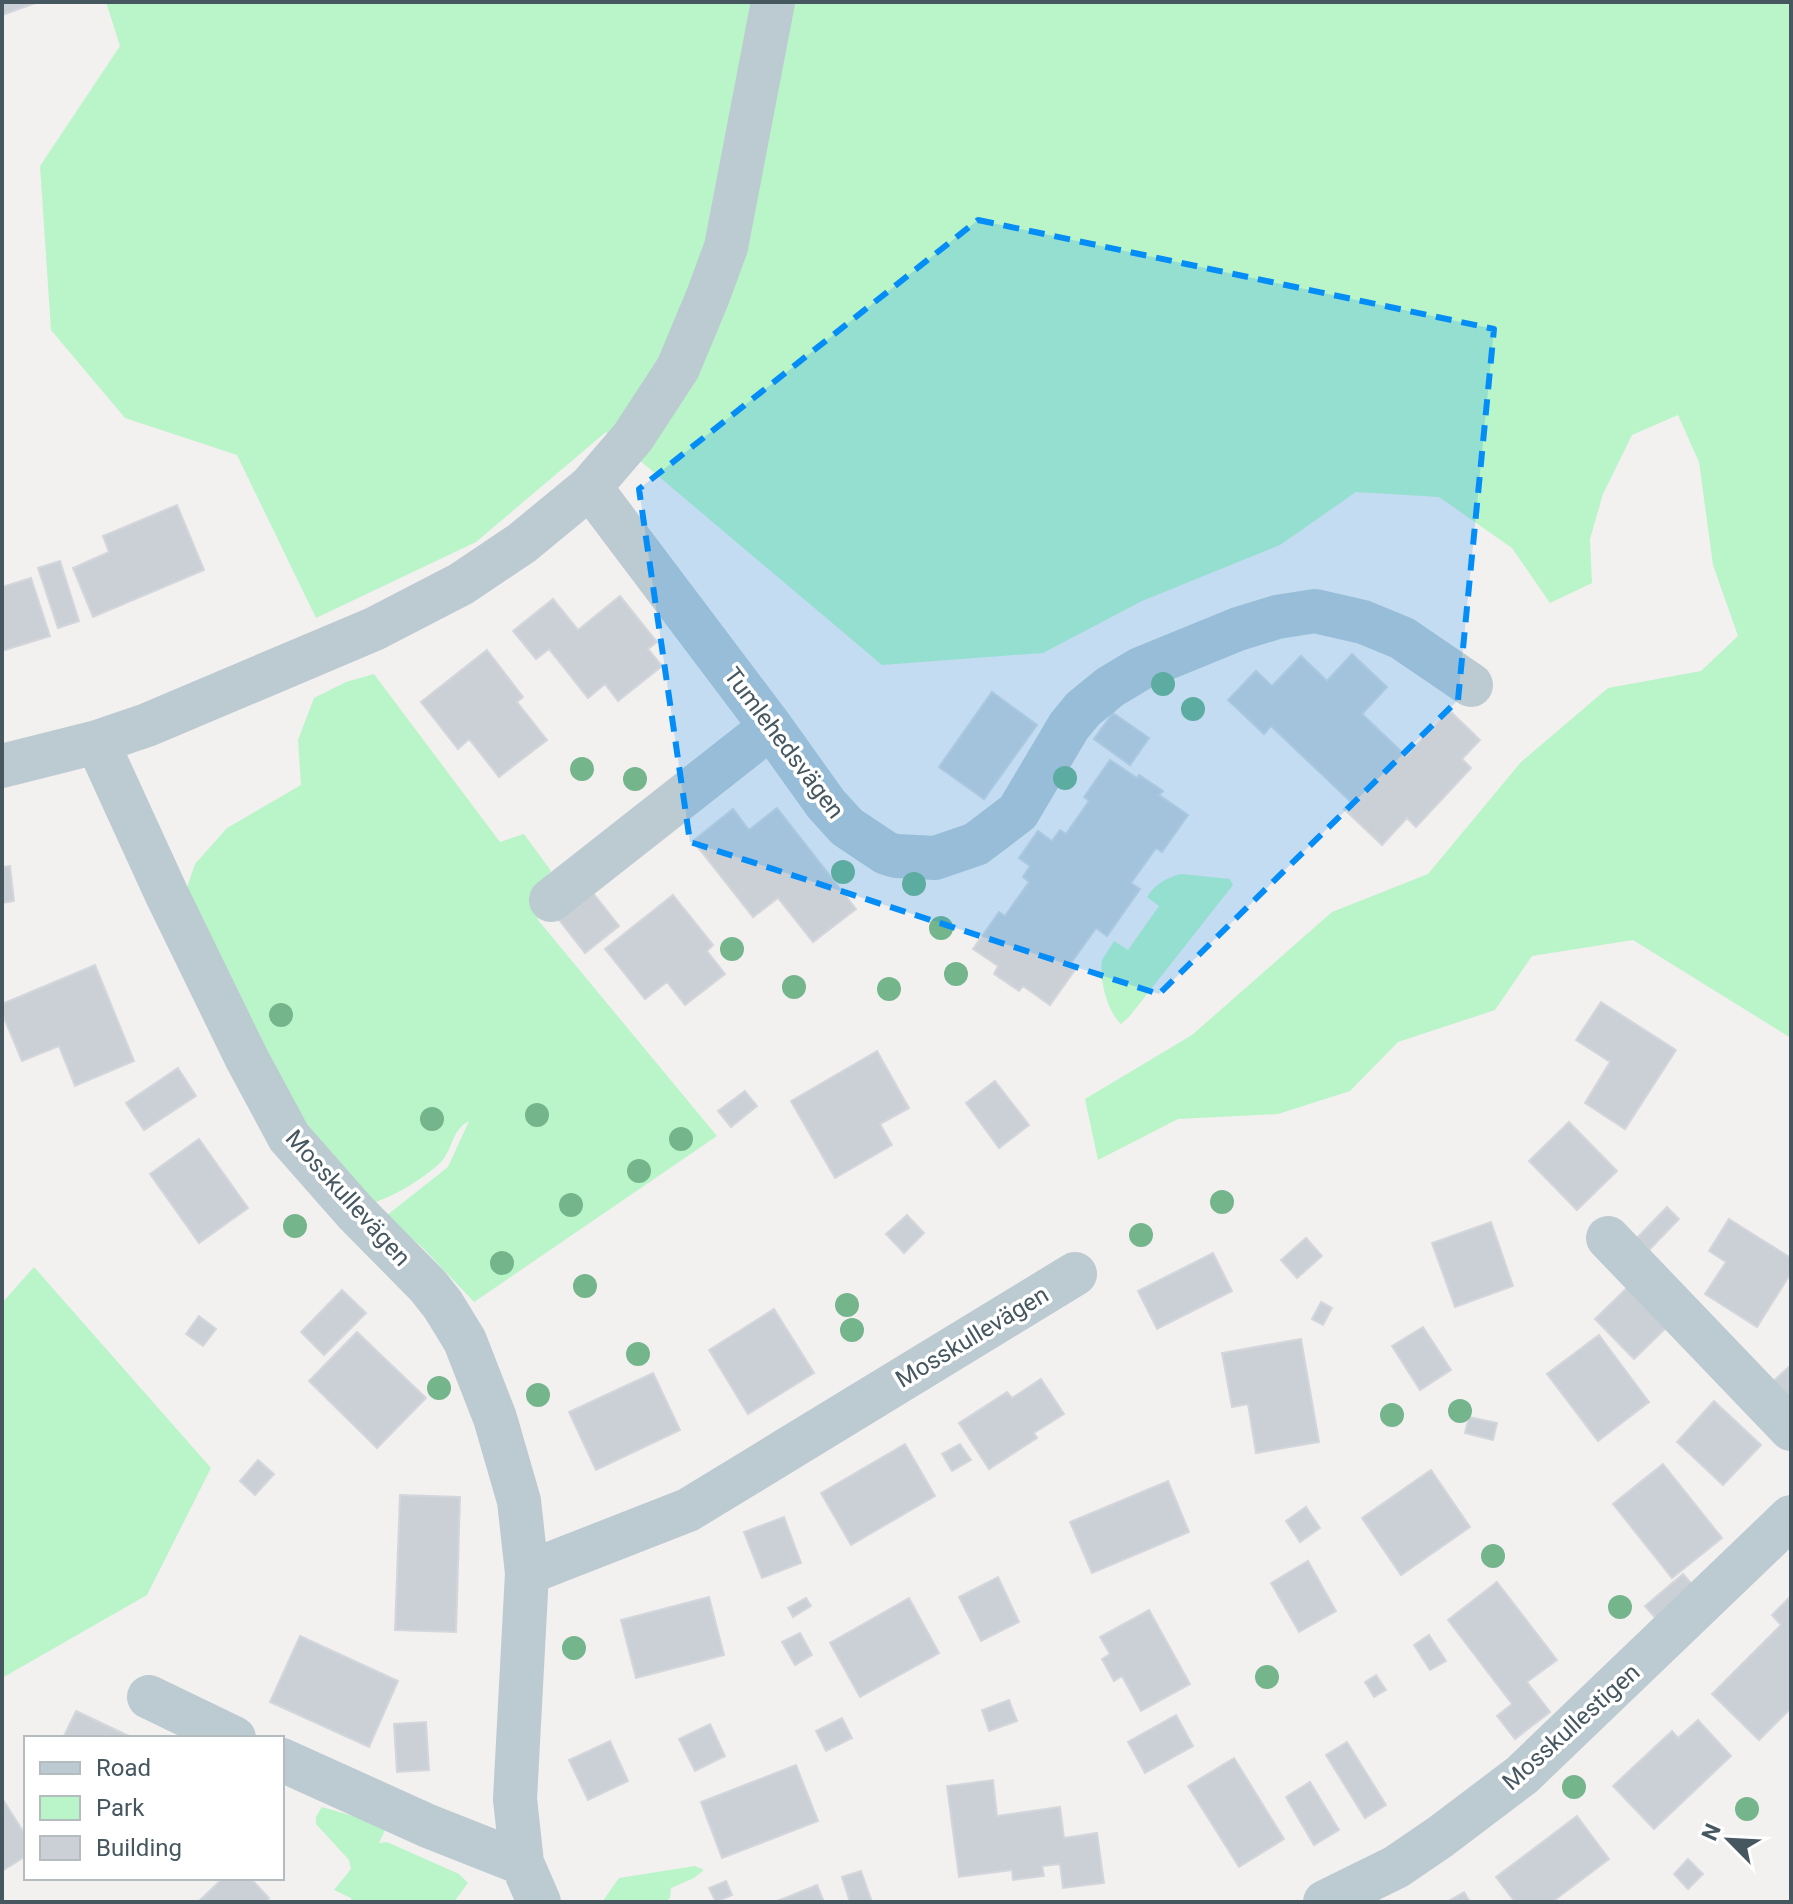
<svg xmlns="http://www.w3.org/2000/svg" width="1793" height="1904" font-family="Roboto,sans-serif">
	<style>
		.green { fill: #baf4c9 }
		.building { fill: #cbd0d6; stroke: #d3d7dc; stroke-width: 2 }
		.lines { fill: none; stroke-linecap: round; stroke-linejoin: round }
		.minor { stroke: #bccad1; stroke-width: 44 }
		.tree { fill: #74b58c }
		.marked { fill: #058df7; fill-opacity: 0.2; stroke: #058df7; stroke-width: 6; stroke-dasharray: 16 10; stroke-linejoin: round }
		.labels { text-anchor: middle; dominant-baseline: central; stroke-width: 7; stroke-linejoin: round; paint-order: stroke }
		.street-label { font-size: 24px; fill: #465760; stroke: #fff }
	</style>
	<rect width="100%" height="100%" fill="#f3f0f0"/>
	<path class="green" d="M106,2H1791V1038L1633,940L1532,956L1495,1010L1398,1042L1350,1091L1278,1114L1178,1119L1098,1160L1085,1099L1192,1035L1332,912L1428,874L1521,762L1608,688L1701,671L1738,636L1713,565L1699,462L1678,415L1632,435L1603,494L1590,539L1592,583L1550,603L1512,548L1439,497L1356,492L1280,545L1142,601L1043,653L882,665L606,432L476,542L316,618L237,455L125,418L51,330L40,166L120,46Z
		M374,674L500,842L524,834L551,871C534,889 534,896 538,920L717,1136L474,1302L423,1248L386,1216L448,1167L469,1121C452,1129 453,1149 441,1162C423,1179 392,1198 369,1204L294,1109L186,890L195,864L227,828L301,785L298,740L314,698L346,682Z
		M1181,874L1230,879L1233,885L1129,1017L1121,1024C1107,1011 1099,979 1102,960L1114,941L1128,950L1159,906L1147,897C1155,884 1166,878 1181,874Z
		M34,1267L211,1468L147,1595L2,1678V1303Z
		M322,1807L387,1826L379,1843L387,1842L459,1874L468,1883L454,1902H352L351,1898L334,1890L351,1869L349,1860L316,1824V1817Z
		M695,1866L704,1870L694,1878L671,1888L670,1898L665,1902H602L619,1878Z"/>
	<path class="building" d="M2,2H38L2,15Z
		M177,505L204,570L93,617L73,568L109,552L103,536Z
		M60,561L79,621L58,628L38,568Z
		M31,578L50,636L2,651V587Z
		M620,596L657,642L648,649L662,666L618,701L605,684L588,698L549,649L536,659L513,631L553,599L578,630Z
		M487,650L523,697L517,702L547,740L499,777L469,739L458,749L421,702Z
		M1352,654L1387,687L1362,714L1406,756L1449,710L1480,740L1462,759L1471,768L1416,827L1407,818L1382,845L1344,809L1351,802L1271,726L1264,734L1228,700L1256,671L1272,686L1301,656L1327,681Z
		M992,692L1037,725L984,799L939,767Z
		M1113,713L1149,738L1130,765L1094,739Z
		M1110,760L1137,778L1139,775L1163,791L1159,795L1188,815L1162,852L1156,848L1131,883L1140,889L1107,936L1096,928L1071,963L1077,967L1050,1005L1023,986L1019,991L994,974L998,966L973,949L999,912L1005,916L1029,882L1023,877L1030,866L1019,858L1038,831L1052,841L1060,830L1066,834L1089,801L1084,797Z
		M777,808L856,909L813,942L778,898L753,917L693,841L733,809L749,830Z
		M10,866L14,901L2,903V867Z
		M590,889L619,926L585,953L556,916Z
		M673,895L713,945L707,951L725,974L685,1005L667,982L645,999L605,949Z
		M95,965L134,1061L75,1086L59,1046L22,1061L2,1013V1004Z
		M1601,1002L1676,1050L1625,1129L1585,1103L1610,1062L1576,1040Z
		M877,1051L909,1108L880,1124L892,1145L835,1178L791,1101Z
		M178,1068L196,1096L144,1130L126,1103Z
		M995,1081L1029,1125L999,1148L966,1103Z
		M745,1091L757,1106L731,1127L718,1111Z
		M1569,1122L1617,1171L1577,1210L1529,1161Z
		M199,1139L248,1208L199,1243L150,1174Z
		M1667,1207L1679,1219L1649,1250L1637,1238Z
		M907,1215L924,1233L904,1253L886,1234Z
		M1729,1219L1791,1258V1273L1757,1327L1705,1294L1726,1262L1709,1251Z
		M1491,1222L1513,1286L1455,1307L1432,1243Z
		M1306,1238L1322,1256L1297,1278L1281,1260Z
		M1213,1253L1232,1291L1157,1329L1138,1291Z
		M1630,1285L1669,1325L1634,1359L1595,1319Z
		M342,1290L366,1313L324,1355L301,1332Z
		M1321,1302L1332,1308L1323,1325L1312,1319Z
		M774,1309L814,1373L748,1414L709,1350Z
		M199,1316L216,1329L203,1346L186,1334Z
		M1423,1327L1451,1370L1420,1390L1392,1346Z
		M357,1332L426,1398L377,1448L309,1381Z
		M1599,1335L1649,1402L1598,1441L1547,1374Z
		M1301,1339L1319,1442L1256,1453L1248,1404L1232,1407L1222,1353Z
		M1791,1365V1408L1769,1385Z
		M653,1373L680,1430L596,1470L569,1412Z
		M1041,1379L1064,1414L1034,1433L1037,1438L989,1469L959,1423L1007,1392L1012,1398Z
		M1714,1401L1761,1445L1723,1485L1677,1442Z
		M1469,1417L1497,1423L1493,1440L1465,1433Z
		M905,1444L935,1496L851,1545L821,1493Z
		M960,1444L971,1460L952,1471L942,1454Z
		M258,1460L274,1474L255,1495L240,1481Z
		M1663,1464L1722,1538L1672,1578L1613,1504Z
		M1431,1470L1470,1527L1401,1575L1362,1518Z
		M1168,1481L1189,1532L1092,1573L1070,1522Z
		M400,1495L460,1497L456,1632L395,1630Z
		M1306,1507L1320,1528L1300,1542L1286,1521Z
		M784,1517L801,1563L762,1578L744,1532Z
		M1308,1561L1336,1611L1299,1632L1271,1583Z
		M1683,1574L1697,1590L1659,1622L1645,1606Z
		M998,1577L1019,1622L981,1641L959,1597Z
		M1497,1582L1557,1660L1527,1682L1550,1712L1515,1739L1497,1716L1512,1704L1448,1620Z
		M1791,1596V1708L1759,1740L1712,1694L1781,1625L1772,1615Z
		M709,1597L724,1655L636,1678L621,1620Z
		M806,1598L811,1606L793,1617L788,1608Z
		M909,1598L939,1653L860,1697L830,1643Z
		M1149,1610L1190,1684L1141,1711L1122,1676L1114,1681L1102,1659L1110,1654L1100,1637Z
		M800,1633L812,1655L795,1665L782,1642Z
		M1429,1635L1446,1661L1430,1670L1414,1645Z
		M300,1636L398,1681L369,1747L270,1702Z
		M1376,1675L1386,1690L1374,1697L1365,1682Z
		M1009,1700L1017,1721L989,1731L982,1710Z
		M76,1711L133,1738H63Z
		M1176,1715L1193,1746L1145,1773L1128,1742Z
		M842,1718L852,1738L826,1751L816,1731Z
		M1698,1720L1731,1756L1654,1829L1613,1786L1672,1731L1678,1738Z
		M426,1722L429,1770L397,1772L394,1724Z
		M710,1724L725,1756L695,1771L679,1739Z
		M610,1741L628,1781L588,1800L569,1760Z
		M1347,1742L1386,1805L1365,1818L1326,1755Z
		M1234,1758L1284,1839L1239,1867L1188,1786Z
		M796,1765L818,1821L722,1858L701,1802Z
		M993,1780L997,1816L1060,1807L1064,1838L1097,1833L1104,1883L1063,1888L1060,1864L1042,1866L1044,1876L1013,1880L1012,1870L959,1877L947,1786Z
		M1310,1782L1339,1830L1314,1845L1286,1797Z
		M2,1798L26,1836V1856L2,1871Z
		M1577,1816L1609,1859L1552,1902H1515L1496,1877Z
		M1688,1859L1703,1874L1688,1889L1674,1874Z
		M861,1871L872,1902H850L842,1877Z
		M223,1878H250L269,1898L265,1902H198Z
		M726,1881L732,1895L716,1902L709,1888Z
		M817,1885L824,1902H775Z
		M1464,1892L1470,1902H1447Z"/>
	<g class="lines">
		<path class="minor" d="M590,487L771,727L826,804L847,827L886,853L896,856L935,858L976,844L1018,812L1069,726L1083,709L1110,687L1140,669L1238,629L1277,617L1315,611L1363,622L1402,638L1471,685
			M97,742L167,895L247,1059L289,1137L355,1212L428,1286L443,1305L465,1341L495,1418L519,1501L527,1573L515,1799L522,1863L539,1902
			M2,766L97,742L147,725L374,629L461,584L522,543L590,487L633,437L678,368L708,296L726,247L773,2
			M551,900L771,727
			M1608,1238L1791,1429
			M527,1573L688,1510L1075,1274
			M149,1697L234,1738
			M282,1760L428,1826L522,1863
			M1325,1902L1396,1867L1440,1837L1522,1775L1791,1517"/>
	</g>
	<g class="tree">
		<circle cx="1163" cy="684" r="12"/>
		<circle cx="1193" cy="709" r="12"/>
		<circle cx="582" cy="769" r="12"/>
		<circle cx="1065" cy="778" r="12"/>
		<circle cx="635" cy="779" r="12"/>
		<circle cx="843" cy="872" r="12"/>
		<circle cx="914" cy="884" r="12"/>
		<circle cx="941" cy="928" r="12"/>
		<circle cx="732" cy="949" r="12"/>
		<circle cx="956" cy="974" r="12"/>
		<circle cx="794" cy="987" r="12"/>
		<circle cx="889" cy="989" r="12"/>
		<circle cx="281" cy="1015" r="12"/>
		<circle cx="537" cy="1115" r="12"/>
		<circle cx="432" cy="1119" r="12"/>
		<circle cx="681" cy="1139" r="12"/>
		<circle cx="639" cy="1171" r="12"/>
		<circle cx="1222" cy="1202" r="12"/>
		<circle cx="571" cy="1205" r="12"/>
		<circle cx="295" cy="1226" r="12"/>
		<circle cx="1141" cy="1235" r="12"/>
		<circle cx="502" cy="1263" r="12"/>
		<circle cx="585" cy="1286" r="12"/>
		<circle cx="847" cy="1305" r="12"/>
		<circle cx="852" cy="1330" r="12"/>
		<circle cx="638" cy="1354" r="12"/>
		<circle cx="439" cy="1388" r="12"/>
		<circle cx="538" cy="1395" r="12"/>
		<circle cx="1460" cy="1411" r="12"/>
		<circle cx="1392" cy="1415" r="12"/>
		<circle cx="1493" cy="1556" r="12"/>
		<circle cx="1620" cy="1607" r="12"/>
		<circle cx="574" cy="1648" r="12"/>
		<circle cx="1267" cy="1677" r="12"/>
		<circle cx="1574" cy="1787" r="12"/>
		<circle cx="1747" cy="1809" r="12"/>
	</g>
	<path class="marked" d="M978,220L1494,329L1458,700L1159,994L690,842L639,489Z"/>
	<g class="labels">
		<g class="street-label">
			<text transform="translate(784 743) rotate(53)">Tumlehedsvägen</text>
			<text transform="translate(348 1198) rotate(48)">Mosskullevägen</text>
			<text transform="translate(972 1337) rotate(-31)">Mosskullevägen</text>
			<text transform="translate(1571 1727) rotate(-42)">Mosskullestigen</text>
		</g>
	</g>
	<rect width="1793" height="1904" fill="none" stroke="#465760" stroke-width="8"/>
	<rect x="24" y="1736" width="260" height="144" fill="#ffffff" stroke="#b5bcbf" stroke-width="2"/>
	<rect x="40" y="1762" width="40" height="12" fill="#bccad1" stroke="#b5bcbf" stroke-width="2"/>
	<text x="96" y="1776" font-size="24" fill="#465760">Road</text>
	<rect x="40" y="1796" width="40" height="24" fill="#baf4c9" stroke="#b5bcbf" stroke-width="2"/>
	<text x="96" y="1816" font-size="24" fill="#465760">Park</text>
	<rect x="40" y="1836" width="40" height="24" fill="#cbd0d6" stroke="#b5bcbf" stroke-width="2"/>
	<text x="96" y="1856" font-size="24" fill="#465760">Building</text>
	<g transform="translate(1729 1840) rotate(294)" stroke="#ffffff" stroke-width="6" paint-order="stroke">
	<path d="M0-6L14 30L0 20L-14 30Z" fill="#465760"/>
	<text y="-12" font-size="22" font-weight="bold" text-anchor="middle" fill="#465760">N</text>
	</g>
</svg>
